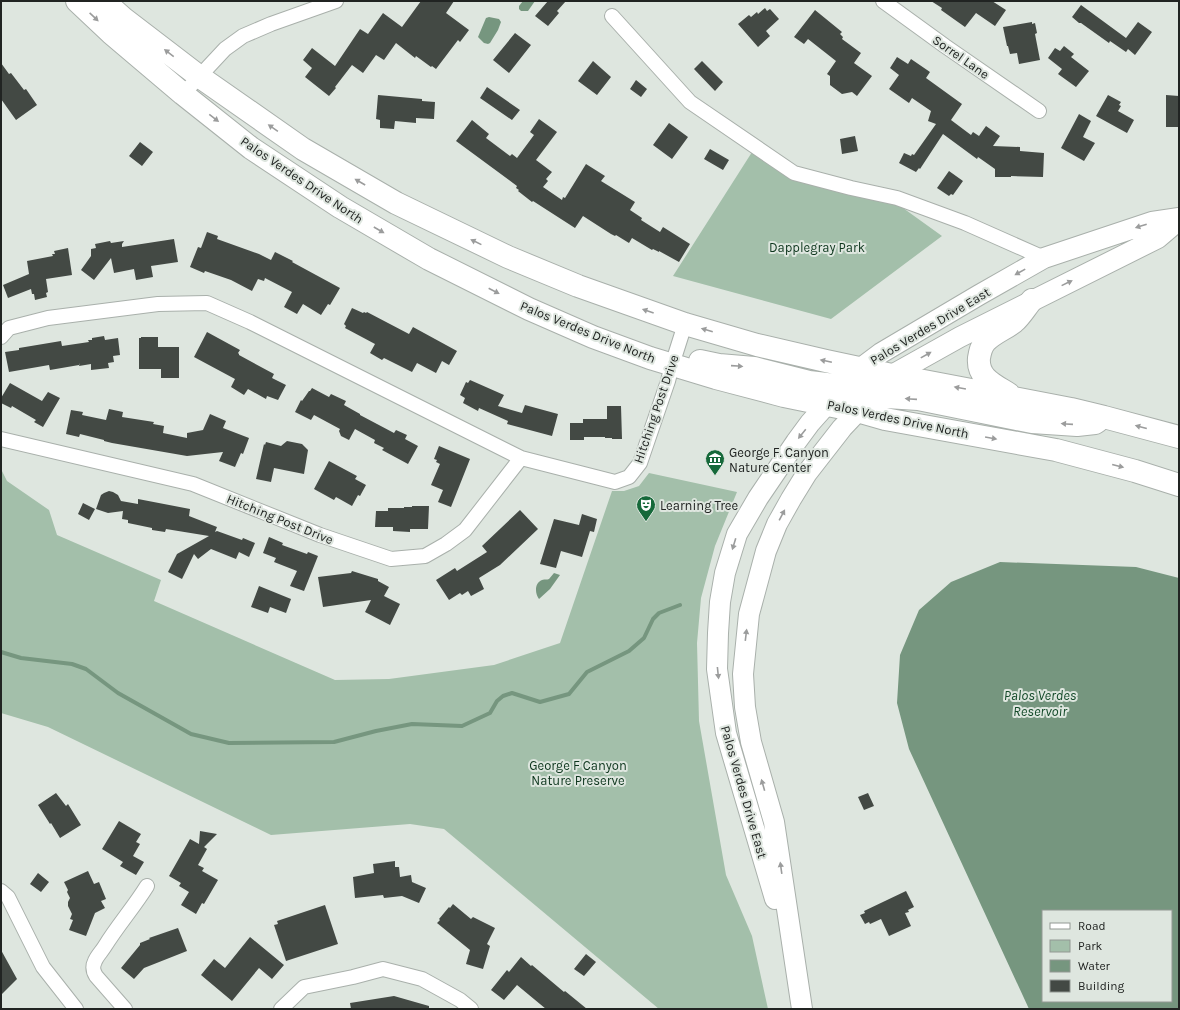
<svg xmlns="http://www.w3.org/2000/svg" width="1180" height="1010" font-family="Karla,sans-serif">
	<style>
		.green { fill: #a3bfaa }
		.water { fill: #76967f; fill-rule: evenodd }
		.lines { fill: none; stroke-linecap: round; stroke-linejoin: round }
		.stream { stroke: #76967f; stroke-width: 4 }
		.building { fill: #434944 }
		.minor-casing { stroke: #a9b0ab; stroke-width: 16 }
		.secondary-casing { stroke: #a9b0ab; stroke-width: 22 }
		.primary-casing { stroke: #a9b0ab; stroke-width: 24 }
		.minor { stroke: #fff; stroke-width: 14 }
		.secondary { stroke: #fff; stroke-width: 20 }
		.primary { stroke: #fff; stroke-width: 22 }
		.oneway { fill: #9b9c9c }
		.labels { text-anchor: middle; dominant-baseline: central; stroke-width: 4; stroke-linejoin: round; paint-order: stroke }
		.street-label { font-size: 13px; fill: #212422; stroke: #dee6df }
		.park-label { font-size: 13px; fill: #0d361d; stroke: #dee6df }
		.poi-label { font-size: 13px; fill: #212422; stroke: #dee6df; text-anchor: start }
		.water-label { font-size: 14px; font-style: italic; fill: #124928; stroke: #dee6df }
	</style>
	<rect width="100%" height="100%" fill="#dee6df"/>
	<path class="green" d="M754,149L798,180L871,185L942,236L831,319L673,276Z
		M1,469L7,481L49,510L57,535L161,580L154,601L335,680L389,679L494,665L560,643L612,491H624L639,486L649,473L737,492L715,546L701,598L697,643L699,721L726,875L752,936L768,1009H659L444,829L410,824L271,835L48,727L1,713Z"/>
	<path class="water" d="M523,1H535L528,11H521L519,9V6Z
		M489,17L499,19L501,22L498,30L490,43L488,44L484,43L478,37L486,18Z
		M1000,562L1136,567L1179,578V1009H1029L909,749L897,703L900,655L919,610L951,582ZM1043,911H1171V1001H1043Z
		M554,573L560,575L550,589L539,599C535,594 534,583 542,580C545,579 547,580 549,579Z"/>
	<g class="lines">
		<path class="stream" d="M1,652L21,658L72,664L86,669L118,693L191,734L229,743L334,742L376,731L412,724L462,726L490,713L497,701L503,696L512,693L540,702L569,694L587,672L629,651L644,638L653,619L659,613L680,605"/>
	</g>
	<path class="building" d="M421,1H454L446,13L469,30L460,42L458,40L436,69L432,66L431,67L416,56L415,58L396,43L384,60L376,55L363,73L352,65L335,87L336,88L329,96L305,77L312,68L303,60L312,48L335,66L360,29L368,34L383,13L402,27Z
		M548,1H566L557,11L559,13L548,26L535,16Z
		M931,1H992L1006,10L995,26L976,13L965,27L941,10L942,8Z
		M1081,5L1126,38L1138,22L1152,32L1135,55L1128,49L1126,52L1110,41L1109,43L1081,23H1079L1072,17Z
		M765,8L767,11L770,9L779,19L766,31L770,36L758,47L738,24L749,15L751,17L757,12L758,14Z
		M815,10L842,32L840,34L843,37L842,39L861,53L854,63L872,76L857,96L852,92L842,94L830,85V76L827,74L836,61L808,39L804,44L794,37Z
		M1032,22V24L1035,23L1037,33L1035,34L1040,60L1019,64L1017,53L1010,54L1008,46H1007L1003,27Z
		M515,33L531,45L509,73L493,60Z
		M1064,46L1074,54L1071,57L1089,71L1076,87L1058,74L1062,69L1048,58L1055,48L1060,51Z
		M897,57L908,64L911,59L930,72L926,78L962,104L951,120L971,135L973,132L979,136L986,126L1000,136L993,146L1020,147V151L1044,153L1043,177L1011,176V177H995V169L978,157L977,159L943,134L920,169L919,168L916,172L899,163L904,153L911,156L912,154L914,155L936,124L928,121L931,111L912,98L909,103L889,89L899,75L890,68Z
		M593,61L611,77L597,95L578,81Z
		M702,61L723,82L715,91L694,69Z
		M1,63L9,74L11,73L24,90L26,89L37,105L16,120L1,99Z
		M636,80L647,89L641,97L630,89Z
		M487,87L520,110L512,120L480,98Z
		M378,95L422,99V101L435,102L434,119L416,118V123L395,121L394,129L380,128V120L376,119Z
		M1108,95L1121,102L1119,105L1121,106L1118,111L1134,120L1127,133L1096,116Z
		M1166,95L1179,96V127H1166Z
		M1079,114L1091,121L1083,137L1095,143L1084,161L1061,148Z
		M539,119L557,132L536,160L552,172L546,179L548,181L543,187L562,200L563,197L565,198L586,164L605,176L601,181L635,202L630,210L642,218L641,220L660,232L663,227L690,244L679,262L659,251V252L653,249L652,250L632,238L629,243L616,235L615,236L611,234L583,216L575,228L533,201L532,202L518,191L519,190L516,188L517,186L456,141L472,120L489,134L486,138L510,156L512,154L517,158L534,135L530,132Z
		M669,123L688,137L672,159L653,145Z
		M855,136L858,151L842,154L840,139Z
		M140,142L153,152L142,166L129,156Z
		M710,149L729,160L723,170L704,159Z
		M949,171L963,181L953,195L951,194L949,196L937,188Z
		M207,232L218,236L217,239L259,254L271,260L275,252L293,261L292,262L340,288L330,305L328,304L321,315L303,304L297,314L284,307L292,292L265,278L264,281L258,279L252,291L231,280L205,271L204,273L190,267L198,247L201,248Z
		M174,239L178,262L151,266L153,277L136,280L134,269L114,273L111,258L94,280L81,270L91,256V249L96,248L95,244L110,241L111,243L124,241L122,244V247Z
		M68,248L72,275L46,279L48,292L46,293L47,297L35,300L34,294H32L31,289L8,298L3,285L29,274L27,261L53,256L52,254H55L54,251Z
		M352,308L363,313L364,312L366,313L367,312L409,334L413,327L457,351L449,365L442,361L436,373L417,363L412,372L384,358L382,360L370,353L375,344L345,328L346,326L344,324Z
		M207,332L240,350L238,353L239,354V355L274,374L272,378L286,385L278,400L267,396L266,399L248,389L244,395L231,387L235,379L194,357Z
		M104,336L105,340L118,338L120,355L113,356L114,362L108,363L109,368L91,370V364L79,366L80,363L79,365L50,370L49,365L9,372L5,352L19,350V348L61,341L62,346L89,342L88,340H92V338Z
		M141,337H158V347H179V378H161V369H139V338H141Z
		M470,380L504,395L498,406L522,413L525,405L558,414L552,436L507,424L508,421L479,408L478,411L463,403L465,398L460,395L466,382L468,383Z
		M10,383L42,401L48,392L60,398L43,427L34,422L36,420L12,406L11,408L1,403V398Z
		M312,388L329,397L331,394L346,401L344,405L360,414V415L394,433L396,430L407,435L405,439L418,446L408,464L382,450L384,448L374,443L375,440L355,429L349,440L341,436L339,431L340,429L314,415L311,420L295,412L301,400L302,401L309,391H310Z
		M607,406H621L622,439H612V438H605V437H584V440H570V423H583V419H607Z
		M109,409L123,412L122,417L154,422L153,424L164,426L163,433L187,438V433L203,430L210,414L226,421L223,428L249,438L243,454L241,453L235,467L219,461L223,452L187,456L112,443L104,441V440L80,434L79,437L66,434L71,410L83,412L82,415L106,420Z
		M287,441L302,444L308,450L304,474L274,468L271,482L256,479L264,444L265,445L266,442L281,446Z
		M439,446L470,459L451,507L438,502L443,490L431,485L440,464L436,462L437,460L434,459Z
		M329,461L357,476L355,479L366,485L360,496L358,495L352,506L336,497L334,500L314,489Z
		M109,491L113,492L118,495L121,501L138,504V499L190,509L189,516L217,527L215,532L217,531L242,540L243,538L255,543L249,557L239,552L236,559L211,549L198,559L194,554L182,579L168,572L177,554L209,536L166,529L165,532L152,530V528L128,523V520L122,519L123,511L108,513L96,509L101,495L104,493Z
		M83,503L95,509L89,520L78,514Z
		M412,506H429L428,529H410V532L393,531V527H375L376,511H388V508H404V507H412Z
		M520,510L538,529L500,565L479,578L484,589L471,596L468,591L462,595L460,593L449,600L436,580L455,568L457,571L487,552L482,546Z
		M582,514L597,519L594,532L590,531L582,557L561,551L556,568L540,564L554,519L579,525Z
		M269,537L283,543L282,545L307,554L308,552L318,556L304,591L290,586L297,571L274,562L276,558L263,553Z
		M352,571L378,579V581L389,587L384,596L400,604L390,625L365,612L371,600L323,607L318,577L351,573Z
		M259,586L291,599L286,613L270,607L268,613L251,607Z
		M56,793L66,806L68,804L81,825L60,838L51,823L50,824L38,805Z
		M868,793L874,806L864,810L858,797Z
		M119,821L141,834L136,842L140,844L133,856L144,862L136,875L120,866L123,862L102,849Z
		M200,831L217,834L204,847L207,849L198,865L204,868L202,871L218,880L204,904L202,903L196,914L181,905L189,892L179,886L181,883L169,876L190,839L199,844Z
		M395,861V867H399L400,877L411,875L412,882L426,888L419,903L402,896L384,898L383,895L355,898L353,877L374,873L373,864Z
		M88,871L94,884L99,882L106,899L101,901L105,908L95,913L86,936L69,930L73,920L70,919L72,914L68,906V902L70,898L67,892L68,890L64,882Z
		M38,873L49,882L41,892L30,884Z
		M906,891L914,907L908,910L909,912L905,913L911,926L889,936L881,919L870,924L869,922L865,924L860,915L865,913L864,911Z
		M453,904L471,919L473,917L495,928L487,944L490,946L483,969L466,964L470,950L437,923L440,920L439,919L449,907L450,908Z
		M325,905L338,944L286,961L274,925L278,924L277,921Z
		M178,928L187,951L144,968L134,979L121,968L140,945V943L150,939L149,938Z
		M250,937L284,965L272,979L259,968L232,1001L201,975L214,959L225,968Z
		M1,950L17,979L1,995Z
		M586,954L596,962L584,976L574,969Z
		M521,957L531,966L532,965L564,992L565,991L587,1009H546L517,985L504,1000L491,990L507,970L509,972Z
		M394,996L429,1006V1009H351L350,1003Z"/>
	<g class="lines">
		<g class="minor-casing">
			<path id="minor" d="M883,1L945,46L1039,111
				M612,16L690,102L794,173L851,188L897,198L965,223L1044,258
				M183,94L225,49L243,36L271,24L336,1
				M1,337L9,328L48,318L158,304L207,303L250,322L521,458L465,530L446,544L425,556L391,559L320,535L193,484L1,439
				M521,458L615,482L629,477L640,463L668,381L672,365L685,324
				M1,891L8,897L43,967L76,1009
				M125,1009L96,976C93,971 92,967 95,961C97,956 102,951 105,946C118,925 134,907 147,886
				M281,1009L304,987L353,977L383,969L422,979L460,1000L471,1009"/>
		</g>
		<g class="secondary-casing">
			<path id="secondary" d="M775,899L726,733L717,669L718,633L720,602L725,573L737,534L758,498L796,442L810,423L843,386L861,368L881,353L979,295L1044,258L1152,222L1179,218
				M802,1009L774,822L751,742L745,707L743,674L749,614L766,551L777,524L791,499L807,473L842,428L892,375L960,337L1158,238L1179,220"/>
		</g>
		<g class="primary-casing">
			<path id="primary" d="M77,1L111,33L183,94L251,148L340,207L429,259L529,309L593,337L650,358L716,378L784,396L857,411L885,419L1056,450L1135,471L1179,485
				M104,1L123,18L200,77L303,149L396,203L508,257L578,286L685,324L757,345L826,361L892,375L1071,409L1104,417L1179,437
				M700,361L719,365L754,368L809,382L843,386L867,384
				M1009,394C995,385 977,378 979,358C980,352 981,346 986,341C994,333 1005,329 1014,322C1021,316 1026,307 1032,300
				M834,402L845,399L871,396L918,399L1032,422L1077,425L1095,423L1098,421"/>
		</g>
		<use href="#minor" class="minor"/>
		<use href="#secondary" class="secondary"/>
		<use href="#primary" class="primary"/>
	</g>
	<defs><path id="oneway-solid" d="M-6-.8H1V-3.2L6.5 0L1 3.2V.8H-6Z"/></defs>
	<g class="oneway">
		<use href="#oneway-solid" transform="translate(94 17) rotate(43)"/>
		<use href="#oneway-solid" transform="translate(169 53) rotate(-142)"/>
		<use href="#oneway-solid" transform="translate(214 118) rotate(38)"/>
		<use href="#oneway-solid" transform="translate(273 128) rotate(-145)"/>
		<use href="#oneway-solid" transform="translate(360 182) rotate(-150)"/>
		<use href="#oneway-solid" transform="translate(1141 226) rotate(162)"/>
		<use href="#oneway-solid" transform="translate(379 230) rotate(30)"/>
		<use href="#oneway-solid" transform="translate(476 242) rotate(-154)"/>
		<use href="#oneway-solid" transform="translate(1020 272) rotate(151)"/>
		<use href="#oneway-solid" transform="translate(1067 283) rotate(-26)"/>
		<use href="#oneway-solid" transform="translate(494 291) rotate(27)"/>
		<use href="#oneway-solid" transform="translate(648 311) rotate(-161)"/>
		<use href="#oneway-solid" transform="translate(707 330) rotate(-164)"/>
		<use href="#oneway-solid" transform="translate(926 355) rotate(-29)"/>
		<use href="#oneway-solid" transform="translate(826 361) rotate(-168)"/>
		<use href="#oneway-solid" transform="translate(737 366) rotate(4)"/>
		<use href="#oneway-solid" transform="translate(960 388) rotate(-170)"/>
		<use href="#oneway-solid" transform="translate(911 399) rotate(-176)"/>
		<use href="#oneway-solid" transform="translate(1067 424) rotate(-176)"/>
		<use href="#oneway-solid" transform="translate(1141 427) rotate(-165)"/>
		<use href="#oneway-solid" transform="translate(802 434) rotate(129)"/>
		<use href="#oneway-solid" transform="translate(991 438) rotate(10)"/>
		<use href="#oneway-solid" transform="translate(1118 466) rotate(14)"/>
		<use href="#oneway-solid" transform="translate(782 515) rotate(-62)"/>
		<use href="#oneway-solid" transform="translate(734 544) rotate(107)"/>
		<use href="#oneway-solid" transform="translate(746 635) rotate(-83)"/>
		<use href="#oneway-solid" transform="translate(718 673) rotate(84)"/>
		<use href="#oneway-solid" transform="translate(763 785) rotate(-106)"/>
		<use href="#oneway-solid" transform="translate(781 868) rotate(-98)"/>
	</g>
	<defs>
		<g id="museum-pin" transform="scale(1)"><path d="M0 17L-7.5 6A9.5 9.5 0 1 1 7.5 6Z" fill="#16693a" stroke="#dee6df"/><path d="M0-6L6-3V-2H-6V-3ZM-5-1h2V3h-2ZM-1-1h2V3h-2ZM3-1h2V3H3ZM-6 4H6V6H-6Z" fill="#fff"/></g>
		<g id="theatre-pin" transform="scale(1)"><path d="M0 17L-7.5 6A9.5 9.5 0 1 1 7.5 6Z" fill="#16693a" stroke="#dee6df"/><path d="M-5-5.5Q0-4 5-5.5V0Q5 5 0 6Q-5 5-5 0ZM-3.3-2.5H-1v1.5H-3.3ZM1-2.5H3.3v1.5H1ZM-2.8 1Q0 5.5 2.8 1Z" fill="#fff"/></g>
	</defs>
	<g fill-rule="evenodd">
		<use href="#museum-pin" x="715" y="459"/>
		<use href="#theatre-pin" x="646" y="505"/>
	</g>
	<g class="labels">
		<g class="street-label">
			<text transform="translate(961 57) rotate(35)">Sorrel Lane</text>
			<text transform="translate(302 180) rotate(34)">Palos Verdes Drive North</text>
			<text transform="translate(930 326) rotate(-31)">Palos Verdes Drive East</text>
			<text transform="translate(588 332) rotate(22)">Palos Verdes Drive North</text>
			<text transform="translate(656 409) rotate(-71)">Hitching Post Drive</text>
			<text transform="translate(898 419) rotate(12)">Palos Verdes Drive North</text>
			<text transform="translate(280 519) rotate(22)">Hitching Post Drive</text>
			<text transform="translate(744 792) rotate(74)">Palos Verdes Drive East</text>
		</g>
		<g class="park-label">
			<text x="817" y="247">Dapplegray Park</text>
			<text x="578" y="765">George F Canyon<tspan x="578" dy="15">Nature Preserve</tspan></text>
		</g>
		<g class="poi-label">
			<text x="729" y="452">George F. Canyon<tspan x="729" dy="15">Nature Center</tspan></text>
			<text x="660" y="505">Learning Tree</text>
		</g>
		<g class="water-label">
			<text x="1040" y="695">Palos Verdes<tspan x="1040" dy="16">Reservoir</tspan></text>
		</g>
	</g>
	<rect width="1180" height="1010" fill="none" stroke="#212422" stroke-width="4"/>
	<rect x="1042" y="910" width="130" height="92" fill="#dee6df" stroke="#929893"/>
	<rect x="1050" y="923" width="20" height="6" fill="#ffffff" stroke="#929893"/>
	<text x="1078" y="930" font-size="12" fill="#212422">Road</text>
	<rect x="1050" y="940" width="20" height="12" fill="#a3bfaa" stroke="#929893"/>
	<text x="1078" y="950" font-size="12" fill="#212422">Park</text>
	<rect x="1050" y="960" width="20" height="12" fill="#76967f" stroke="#929893"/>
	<text x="1078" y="970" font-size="12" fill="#212422">Water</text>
	<rect x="1050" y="980" width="20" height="12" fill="#434944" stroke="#929893"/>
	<text x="1078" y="990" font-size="12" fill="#212422">Building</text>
</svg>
